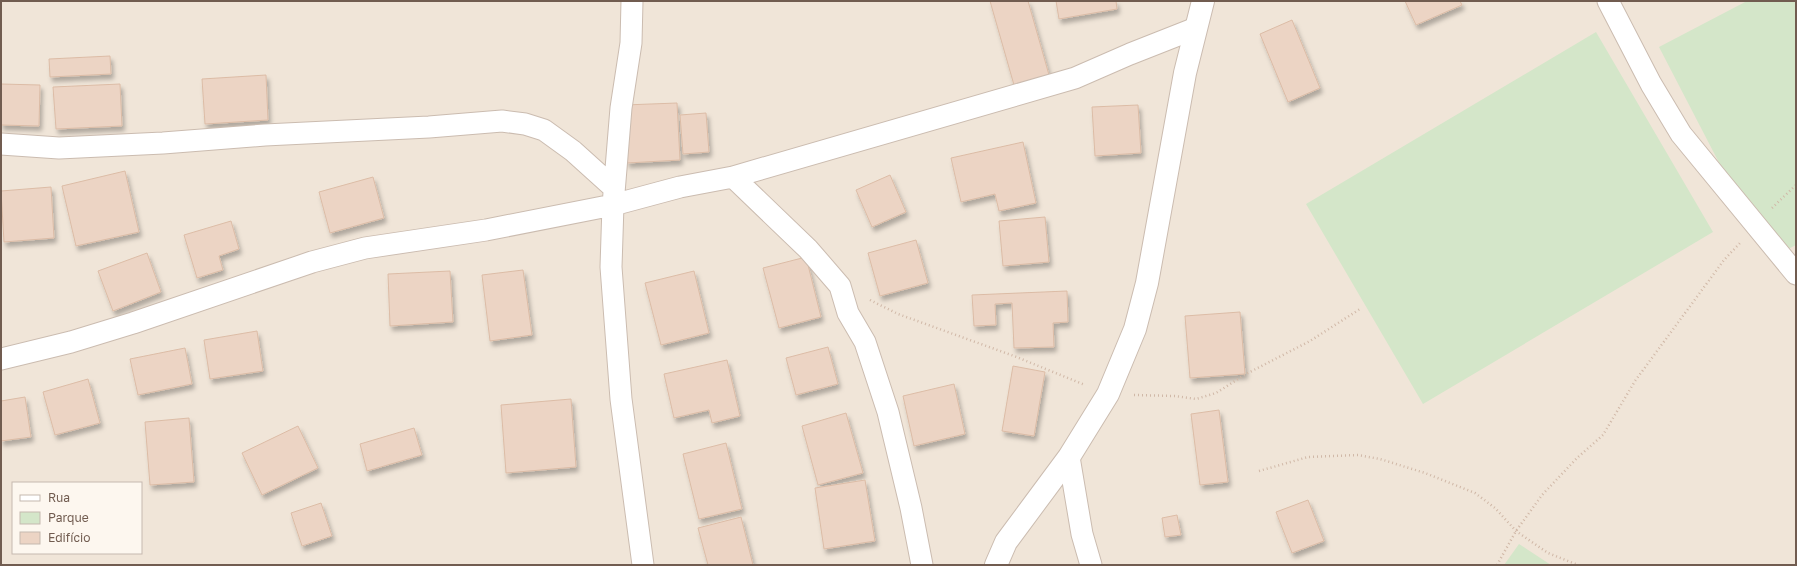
<svg xmlns="http://www.w3.org/2000/svg" width="1797" height="566" font-family="'Golos Text',sans-serif">
	<style>
		.residential { fill: #f0e5d8; fill-rule: evenodd }
		.green { fill: #d4e6c9 }
		.building { fill: #ecd4c4; stroke: #dcbca6; filter: url(#shadow) }
		.lines { fill: none; stroke-linecap: round; stroke-linejoin: round }
		.minor-casing { stroke: #cbbcb0; stroke-width: 23 }
		.tertiary-casing { stroke: #cbbcb0; stroke-width: 24 }
		.path { stroke: #d0b8a7; stroke-width: 2.5; stroke-dasharray: 1 3; stroke-linecap: butt }
		.minor { stroke: #fff; stroke-width: 21 }
		.tertiary { stroke: #fff; stroke-width: 22 }
	</style>
	<defs>
		<filter id="shadow"><feDropShadow dx="2.5" dy="4.5" stdDeviation="2" flood-color="#0004"/></filter>
	</defs>
	<rect width="100%" height="100%" fill="#faf3e9"/>
	<path class="residential" d="M1,1H1796V565H1ZM13,483H141V553H13Z"/>
	<path class="green" d="M1747,1H1796V245L1769,259L1659,47Z
		M1596,32L1713,232L1423,404L1306,204Z
		M1519,544L1551,565H1504Z"/>
	<path class="building" d="M990,1H1028L1049,75L1014,85Z
		M1056,1H1116L1117,9L1059,19Z
		M1405,1H1460L1462,5L1416,25Z
		M1292,20L1320,88L1288,102L1260,34Z
		M110,56L111,74L50,77L49,59Z
		M266,75L268,120L205,124L202,79Z
		M1,84L40,85L39,126L1,125Z
		M120,84L122,126L56,129L53,87Z
		M677,103L680,160L627,163L624,105Z
		M1138,105L1141,153L1095,156L1092,107Z
		M706,113L709,152L683,154L680,115Z
		M1023,142L1036,203L999,211L995,194L961,202L951,158Z
		M125,171L139,232L76,246L62,186Z
		M890,175L906,212L872,227L856,190Z
		M373,177L384,218L330,233L319,192Z
		M51,187L54,238L4,242L1,191Z
		M1045,217L1049,262L1003,266L999,221Z
		M231,221L239,249L219,256L223,270L197,278L184,235Z
		M916,240L928,283L880,296L868,253Z
		M147,253L161,292L113,311L98,271Z
		M806,257L821,317L779,328L763,268Z
		M523,270L532,335L490,341L482,275Z
		M450,271L453,322L390,326L388,274Z
		M694,271L709,333L661,345L645,283Z
		M1067,291L1068,322L1053,323L1054,347L1014,348L1012,303L995,304L996,325L974,326L972,295Z
		M1240,312L1245,374L1190,378L1185,316Z
		M257,331L263,371L210,379L204,340Z
		M828,347L838,384L796,395L786,358Z
		M185,348L192,384L138,395L130,359Z
		M727,360L740,416L712,423L709,410L674,418L664,374Z
		M1013,366L1045,372L1034,436L1002,431Z
		M88,379L100,423L55,435L43,392Z
		M954,384L965,434L914,446L903,396Z
		M25,397L31,437L1,441V401Z
		M571,399L576,467L506,473L501,405Z
		M1219,410L1228,482L1200,485L1191,414Z
		M846,413L863,473L818,485L802,426Z
		M189,418L194,482L150,485L145,422Z
		M298,426L318,468L262,495L242,453Z
		M414,428L422,455L367,471L360,444Z
		M726,443L742,509L699,519L683,454Z
		M865,480L875,541L824,549L815,488Z
		M1308,500L1324,541L1292,553L1276,512Z
		M321,503L332,536L302,546L291,513Z
		M1177,515L1181,535L1165,537L1162,518Z
		M741,517L753,565H708L698,528Z"/>
	<g class="lines">
		<g class="minor-casing">
			<path id="minor" d="M632,1L631,43L621,108L613,205L611,267L621,399L643,565
				M1608,1L1651,84L1681,134L1796,274
				M1,144L59,148L163,143L265,135L429,127L502,121L525,124L544,130L573,151L614,188
				M733,177L808,249L840,286L848,313L865,342L888,412L911,508L922,565
				M1,359L71,342L133,323L312,262L365,248L486,230L613,205L680,187L733,177L1075,78L1130,54L1196,28
				M1069,457L1082,534L1091,565"/>
		</g>
		<g class="tertiary-casing">
			<path id="tertiary" d="M996,565L1006,542L1069,457L1108,394L1135,329L1147,283L1185,73L1203,1"/>
		</g>
		<path class="path" d="M1772,208L1796,185
			M870,300L898,314L1014,356L1085,385
			M1134,395L1175,396L1196,399L1216,393L1246,374L1310,341L1360,309
			M1259,471L1308,457L1358,455L1380,459L1425,473L1475,493L1495,508L1516,531L1526,538L1548,553L1578,565
			M1497,565L1516,531L1542,495L1577,458L1603,435L1635,381L1724,260L1740,243"/>
		<use href="#minor" class="minor"/>
		<use href="#tertiary" class="tertiary"/>
	</g>
	<rect width="1797" height="566" fill="none" stroke="#715c50" stroke-width="4"/>
	<rect x="12" y="482" width="130" height="72" fill="#fdf7ef" stroke="#c5b9af"/>
	<rect x="20" y="495" width="20" height="6" fill="#ffffff" stroke="#c5b9af"/>
	<text x="48" y="502" font-size="12" fill="#715c50">Rua</text>
	<rect x="20" y="512" width="20" height="12" fill="#d4e6c9" stroke="#c5b9af"/>
	<text x="48" y="522" font-size="12" fill="#715c50">Parque</text>
	<rect x="20" y="532" width="20" height="12" fill="#ecd4c4" stroke="#c5b9af"/>
	<text x="48" y="542" font-size="12" fill="#715c50">Edifício</text>
</svg>
